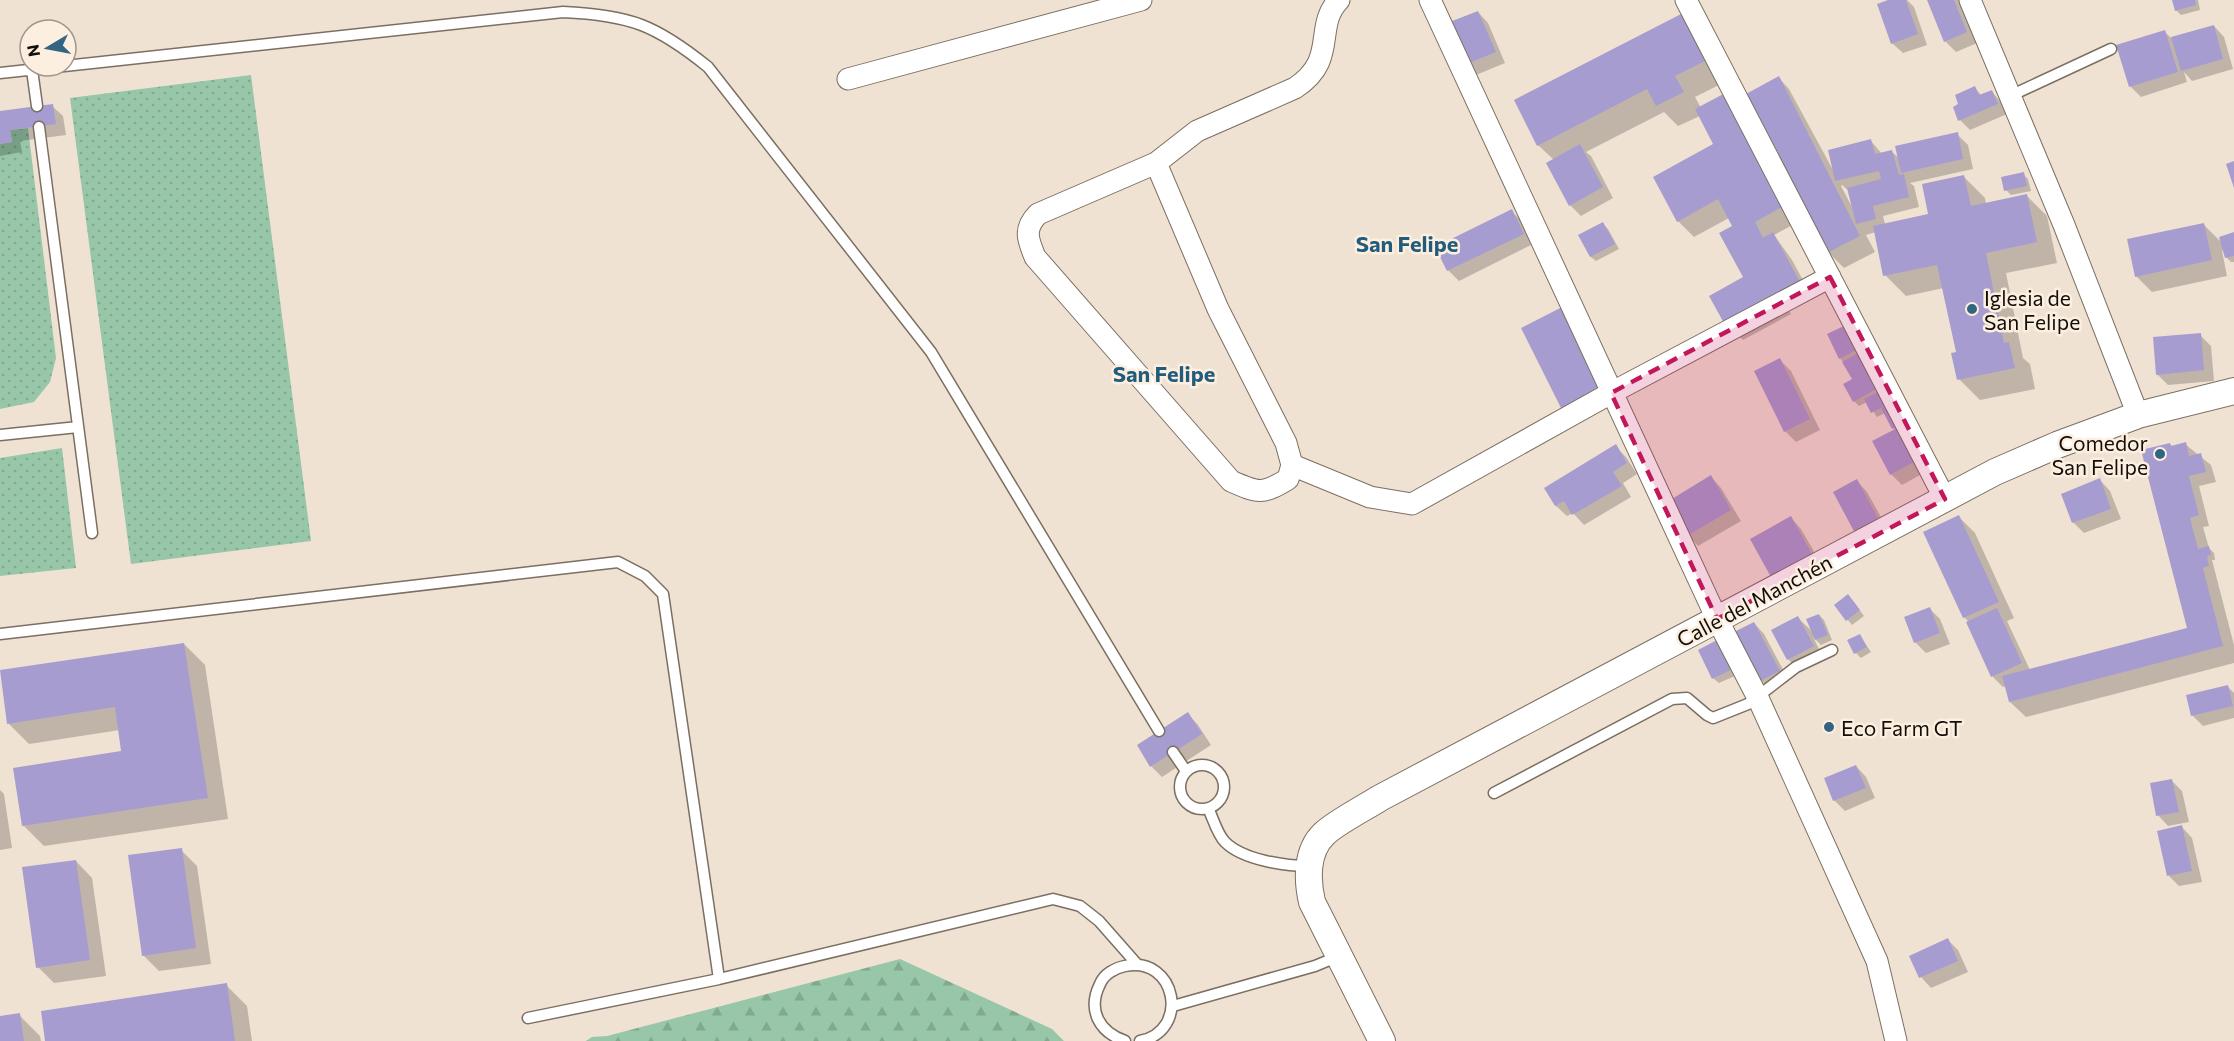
<svg xmlns="http://www.w3.org/2000/svg" width="2234" height="1041" font-family="Commissioner,sans-serif">
	<style>
		.grass { fill: url(#grass-dots) }
		.forest { fill: url(#forest-firs) }
		.shadow { fill: #0003; fill-rule: evenodd }
		.building { fill: #a79cd0 }
		.lines { fill: none; stroke-linecap: round; stroke-linejoin: round }
		.service-casing { stroke: #7b6f61; stroke-width: 13 }
		.minor-casing { stroke: #7b6f61; stroke-width: 23 }
		.tertiary-casing { stroke: #7b6f61; stroke-width: 28 }
		.service { stroke: #fff; stroke-width: 10 }
		.minor { stroke: #fff; stroke-width: 21 }
		.tertiary { stroke: #fff; stroke-width: 26 }
		.marked { fill: #c2185b; fill-opacity: 0.2; stroke: #c2185b; stroke-width: 4.5; stroke-dasharray: 12 8; stroke-linejoin: round }
		.poi-dot { fill: #336582; stroke: #fdefe0; stroke-width: 2 }
		.labels { text-anchor: middle; dominant-baseline: central; stroke-width: 5; stroke-linejoin: round; paint-order: stroke }
		.poi-label { font-size: 21px; fill: #120e09; stroke: #fdefe0; text-anchor: start }
		.street-label { font-size: 21px; fill: #120e09; stroke: #fdefe0 }
		.neighbourhood-label { font-size: 22px; font-weight: bold; fill: #215c7c; stroke: #fdefe0 }
	</style>
	<defs>
		<pattern id="grass-dots" width="8" height="8" patternUnits="userSpaceOnUse" patternTransform="scale(1.5)"><rect width="8" height="8" fill="#97c6a8"/><path d="M2 2h.1M6 6h.1" fill="none" stroke="#81a98f" stroke-width="1.8" stroke-linecap="round"/></pattern>
		<pattern id="forest-firs" width="22" height="20" patternUnits="userSpaceOnUse" patternTransform="scale(1.5)"><rect width="22" height="20" fill="#97c6a8"/><path d="M5 1l3.5 6h-7zM16 11l3.5 6h-7z" fill="#81a98f"/></pattern>
	</defs>
	<rect width="100%" height="100%" fill="#f0e2d3"/>
	<path class="grass" d="M251,75L311,541L131,564L70,98Z
		M28,128L56,358L50,382L34,402L0,409V144L12,142L10,130Z
		M62,448L76,568L0,576V458Z"/>
	<path class="forest" d="M900,959L1052,1029L1064,1041H586L592,1037L607,1036Z"/>
	<path class="shadow" d="M1892,0H1907L1914,7L1927,45L1903,53L1892,43Z
		M1929,0H1960L1977,43L1956,52L1945,41Z
		M2174,0H2198L2200,10L2181,15L2176,10Z
		M1478,12L1488,23L1505,63L1476,75L1466,65Z
		M1683,15L1727,81L1695,97L1701,108L1804,219L1774,235L1792,260L1811,295L1787,308L1791,314L1743,340L1727,324L1745,278L1734,226L1729,218L1694,237L1678,221L1715,145L1700,116L1678,126L1664,112L1586,152L1591,156L1613,198L1581,216L1570,205L1554,160L1538,145Z
		M2214,26L2224,37L2233,69L2192,81L2184,72L2187,82L2141,97L2130,86L2165,32L2171,38Z
		M1779,78L1789,89L1833,170L1871,141L1882,154L1892,152L1900,159L1957,134L1968,145L1973,169L1910,183L1914,186L1919,207L1883,216L1885,224L1930,215L1964,177L1985,198L1986,204L2026,195L2047,216L2057,263L2006,273L2023,358L2030,364L2035,389L1980,400L1959,379L1958,353L1944,288L1906,296L1885,275L1876,232L1866,235L1875,252L1844,268L1828,252ZM1842,185L1849,191L1852,207L1841,186Z
		M1975,88L1982,96L1992,92L2002,103L2007,114L1970,130L1960,120Z
		M52,106L63,116L66,135L20,141L22,152L0,156V113Z
		M2023,174L2028,179L2031,191L2011,195L2006,190Z
		M1511,211L1522,221L1533,244L1459,281L1448,270Z
		M1603,224L1608,229L1619,249L1596,261L1591,257L1580,236Z
		M2203,224L2222,243L2234,234V262H2231L2226,257L2224,250L2222,251L2227,276L2152,292L2136,276Z
		M1845,326L1931,469L1902,485L1891,474L1895,431L1885,413L1877,417L1867,402L1859,406L1854,401V379L1840,358Z
		M2200,335L2211,346L2214,381L2168,385L2157,374Z
		M1780,360L1791,371L1820,430L1796,442L1785,431Z
		M2170,444L2173,447L2185,444L2211,465L2216,482L2199,486L2209,526L2203,527L2209,548L2214,553L2215,560H2212L2234,645V663L2026,717L2010,702L2006,686L2003,687L1993,677L1969,622L1964,617L1959,517L1975,533L2014,618L2007,621L2030,670L2189,629Z
		M1615,446L1626,457L1637,474L1623,483L1631,497L1584,525L1573,513L1567,516L1556,506L1546,488Z
		M1711,477L1721,488L1741,521L1698,546L1688,535Z
		M2100,480L2110,491L2121,519L2084,533L2074,523L2063,494Z
		M1857,481L1867,492L1890,533L1868,545Z
		M1791,518L1801,529L1823,567L1784,589Z
		M1853,601L1864,616L1852,625L1836,605Z
		M1930,609L1940,619L1950,644L1926,653L1916,643L1906,618Z
		M1819,615L1824,620L1832,640L1821,645L1813,637L1823,657L1798,670L1788,659L1798,618L1814,633Z
		M1754,623L1764,634L1789,681L1772,691L1761,680Z
		M1860,636L1871,652L1861,658L1856,653Z
		M184,644L205,665L228,819L44,846L23,825L123,753L120,730L29,744L8,723Z
		M1721,647L1735,676L1719,683L1714,679L1700,650Z
		M2227,686L2234,693V718L2203,726L2192,715Z
		M1188,714L1198,725L1211,745L1162,777L1151,766Z
		M1856,766L1866,777L1875,798L1845,811L1834,800Z
		M2172,781L2182,791L2189,822L2168,826L2158,815Z
		M0,790L4,794L12,848L0,850Z
		M2182,827L2192,838L2202,882L2179,886L2169,876Z
		M181,850L197,866L211,964L159,971L143,955Z
		M76,861L92,878L106,976L54,983L38,967Z
		M1948,940L1958,950L1968,972L1931,988L1921,977Z
		M226,985L247,1006L252,1041H47Z
		M19,1015L40,1036L41,1041H0V1018Z"/>
	<path class="building" d="M1888,0H1906L1918,34L1891,44L1877,4Z
		M1927,0H1954L1967,32L1944,42Z
		M2172,0H2195L2196,5L2175,11Z
		M1478,11L1496,52L1464,65L1447,23Z
		M1683,13L1707,60L1675,76L1684,92L1656,106L1647,89L1537,146L1514,100Z
		M2214,25L2223,59L2181,71L2171,37Z
		M2165,30L2178,72L2129,87L2116,45Z
		M1779,76L1860,236L1827,253L1746,94Z
		M1975,86L1979,95L1992,90L1998,104L1958,121L1953,107L1958,104L1955,95Z
		M1729,91L1789,203L1755,222L1763,238L1773,232L1801,284L1725,325L1709,296L1743,277L1719,233L1732,226L1718,199L1677,222L1653,177L1713,144L1695,109Z
		M53,104L56,124L10,130L12,142L0,144V111Z
		M1958,132L1963,159L1901,173L1895,146Z
		M1871,139L1875,154L1892,150L1899,175L1904,174L1909,197L1873,206L1876,219L1856,224L1847,188L1881,179L1879,171L1835,181L1828,150Z
		M1580,144L1603,187L1569,206L1546,163Z
		M2234,161V188L2226,164Z
		M2024,172L2027,186L2004,191L2001,177Z
		M1964,175L1971,206L2027,194L2037,242L1986,253L2004,343L2009,342L2015,368L1957,380L1951,353L1956,352L1937,265L1883,276L1873,226L1928,214L1922,184Z
		M1512,209L1524,234L1447,271L1435,247Z
		M1603,222L1615,244L1590,257L1578,235Z
		M2204,223L2212,260L2135,277L2127,239Z
		M2234,232V256L2225,258L2219,237Z
		M1566,305L1608,389L1563,412L1521,328Z
		M1846,325L1858,349L1839,359L1827,334Z
		M2201,333L2204,370L2156,375L2153,337Z
		M1866,349L1885,384L1853,402L1843,384L1852,379L1842,362Z
		M1780,358L1810,419L1784,432L1754,371Z
		M1885,388L1904,423L1892,429L1881,408L1871,413L1864,399Z
		M1903,425L1921,458L1890,475L1872,441Z
		M2186,442L2189,456L2201,453L2206,472L2189,476L2199,515L2190,518L2198,549L2209,546L2211,555L2207,556L2209,566L2203,568L2223,646L2009,702L2002,676L2187,628L2141,450L2170,443L2171,446Z
		M1616,444L1627,463L1613,472L1622,486L1572,515L1564,501L1555,506L1544,488Z
		M1711,475L1731,510L1687,536L1667,502Z
		M2100,478L2111,509L2072,523L2061,494Z
		M1857,479L1880,522L1856,535L1833,492Z
		M1959,515L1999,602L1963,618L1923,532Z
		M1791,516L1813,556L1772,579L1750,539Z
		M1848,594L1860,610L1846,621L1834,605Z
		M1930,607L1940,633L1914,643L1904,617Z
		M1997,608L2022,663L1991,677L1966,622Z
		M1819,614L1828,635L1815,640L1806,619Z
		M1798,616L1814,646L1787,660L1771,630Z
		M1754,622L1780,671L1760,681L1734,632Z
		M1860,634L1867,647L1854,654L1847,640Z
		M1717,640L1731,670L1712,679L1698,650Z
		M184,643L208,798L22,826L13,768L121,751L115,707L7,724L0,670Z
		M2228,685L2233,706L2191,716L2186,695Z
		M1188,712L1202,734L1150,767L1137,745Z
		M1856,765L1866,788L1833,801L1824,778Z
		M2172,779L2179,812L2156,816L2150,783Z
		M2182,825L2192,871L2167,876L2157,831Z
		M182,848L196,948L142,956L128,855Z
		M76,860L90,960L36,968L22,867Z
		M1948,938L1958,961L1919,978L1909,956Z
		M227,983L235,1041H45L41,1011Z
		M20,1013L24,1041H0V1016Z"/>
	<g class="lines">
		<g class="service-casing">
			<path id="service" d="M32,70L37,106
				M0,73L563,12C630,15 656,25 708,67L931,352L1159,731
				M2010,96L2111,49
				M39,127L92,533
				M0,435L78,427
				M0,634L618,562L645,576L663,594L719,979L1053,899L1080,906L1099,921L1136,963
				M1173,752L1186,771
				M1180 787a22 22 0 1 1 44 0a22 22 0 1 1-44 0Z
				M1494,793L1672,699L1687,698L1707,715L1713,718L1748,704L1796,667L1832,650
				M1208,808C1213,818 1217,834 1225,842C1243,860 1285,866 1309,866
				M1173,1006L1315,966L1339,956
				M528,1018L719,979
				M1125,1041C1099,1032 1087,1010 1100,984C1104,974 1115,968 1125,966C1176,955 1191,1031 1140,1041"/>
		</g>
		<g class="minor-casing">
			<path id="minor" d="M1430,0L1717,619L1758,698L1877,961L1896,1041
				M1686,0L1945,499
				M1970,0L2064,225L2138,415
				M848,79L1141,0
				M1156,163L1218,309L1286,443L1292,465L1288,479C1262,495 1258,493 1231,481L1035,257C1028,240 1023,229 1038,214L1156,163L1197,131L1295,88C1339,59 1313,27 1339,0
				M1292,465L1370,497L1412,504L1611,393L1830,277"/>
		</g>
		<g class="tertiary-casing">
			<path id="tertiary" d="M1382,1041L1312,902C1307,880 1306,851 1324,834C1335,823 1366,807 1380,798L1995,472L2057,445L2138,415L2234,391"/>
		</g>
		<use href="#service" class="service"/>
		<use href="#minor" class="minor"/>
		<use href="#tertiary" class="tertiary"/>
	</g>
	<path class="marked" d="M1830,277L1945,499L1717,619L1611,393Z"/>
	<g class="poi-dot">
		<circle cx="1972" cy="309" r="6"/>
		<circle cx="2160" cy="454" r="6"/>
		<circle cx="1829" cy="727" r="6"/>
	</g>
	<g class="labels">
		<g class="poi-label">
			<text x="1984" y="297">Iglesia de<tspan x="1984" dy="24">San Felipe</tspan></text>
			<text x="2148" y="442" text-anchor="end">Comedor<tspan x="2148" dy="24">San Felipe</tspan></text>
			<text x="1841" y="727">Eco Farm GT</text>
		</g>
		<g class="street-label">
			<text transform="translate(1754 600) rotate(-28)">Calle del Manchén</text>
		</g>
		<g class="neighbourhood-label">
			<text x="1407" y="243">San Felipe</text>
			<text x="1164" y="373">San Felipe</text>
		</g>
	</g>
	<g transform="translate(48 48) rotate(260)"><circle r="28" fill="#fdefe0" stroke="#9f958a" stroke-width="1.5"/>
	<path d="M0-4.5L10 22L0 15L-10 22Z" fill="#336582"/>
	<text y="-9" font-size="16" font-weight="bold" text-anchor="middle" fill="#120e09">N</text>
	</g>
</svg>
